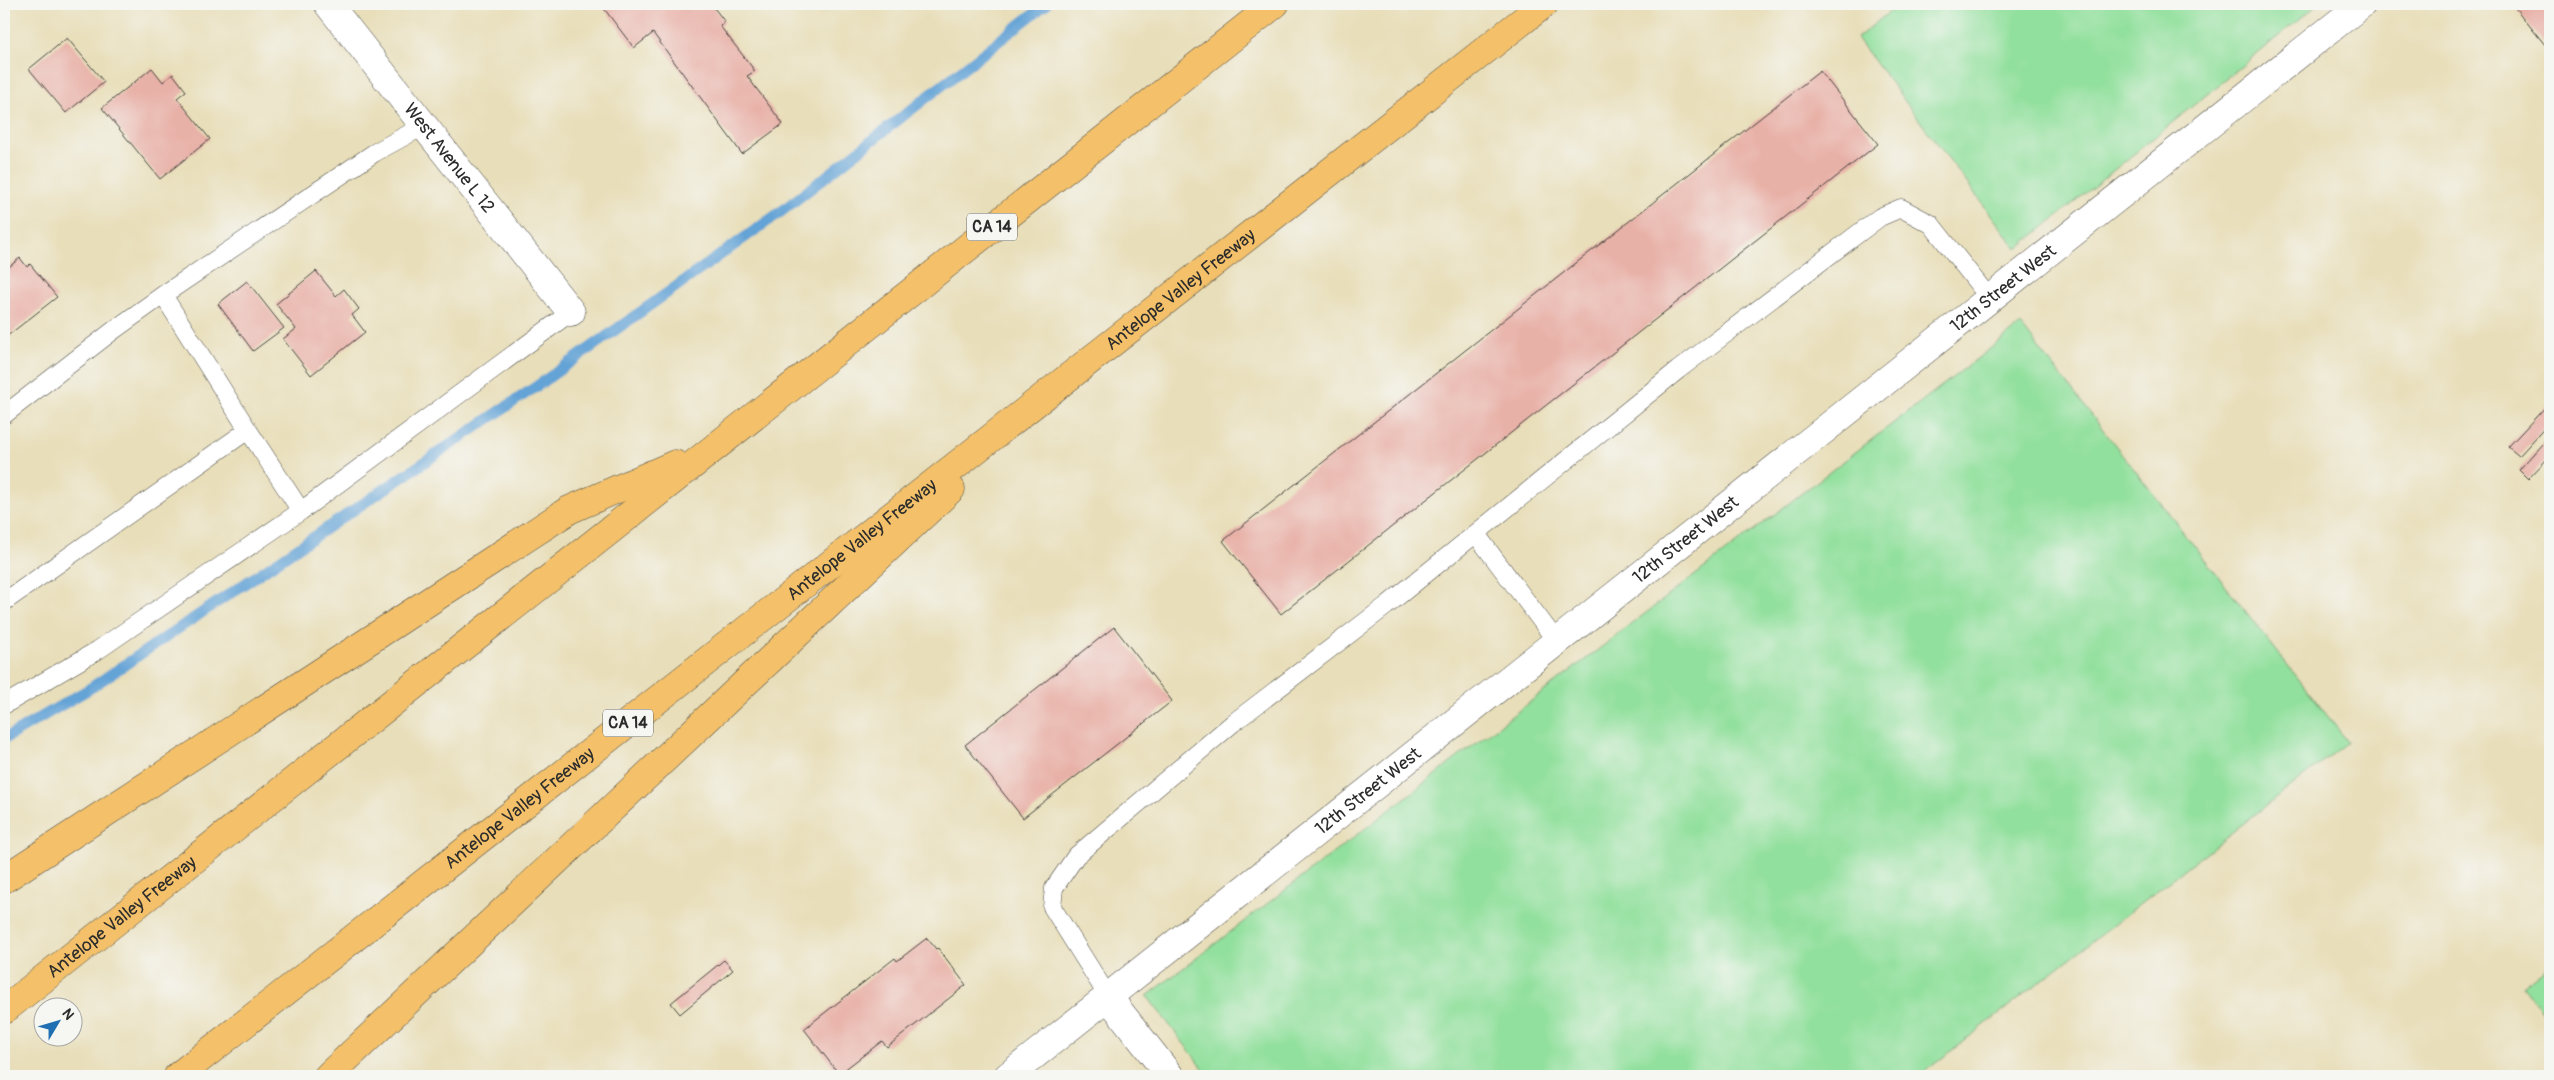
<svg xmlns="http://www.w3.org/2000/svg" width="2554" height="1080" font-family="Pangolin,sans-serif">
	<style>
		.grass { fill: #92e09d; stroke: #5e8664 }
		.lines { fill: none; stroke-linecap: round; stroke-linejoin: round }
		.stream { stroke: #63a3d6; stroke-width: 11 }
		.building { fill: #e8b1a7 }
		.service-casing { stroke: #474640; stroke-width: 19 }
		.minor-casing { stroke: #474640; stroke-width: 29 }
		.motorway-casing { stroke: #474640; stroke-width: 29 }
		.service { stroke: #fff; stroke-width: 18 }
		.minor { stroke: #fff; stroke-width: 28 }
		.motorway { stroke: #f4c16b; stroke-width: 28 }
		.labels { text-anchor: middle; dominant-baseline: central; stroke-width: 4; stroke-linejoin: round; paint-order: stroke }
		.shield { fill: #f6f6f2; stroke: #686867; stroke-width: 1 }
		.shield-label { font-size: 16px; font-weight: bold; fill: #2b2b2b }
		.street-label { font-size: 18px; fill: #2b2b2b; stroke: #f6f6f2 }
	</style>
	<rect width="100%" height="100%" fill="#f6f6f2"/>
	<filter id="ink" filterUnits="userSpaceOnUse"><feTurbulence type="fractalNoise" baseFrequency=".02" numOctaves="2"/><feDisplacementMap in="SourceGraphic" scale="10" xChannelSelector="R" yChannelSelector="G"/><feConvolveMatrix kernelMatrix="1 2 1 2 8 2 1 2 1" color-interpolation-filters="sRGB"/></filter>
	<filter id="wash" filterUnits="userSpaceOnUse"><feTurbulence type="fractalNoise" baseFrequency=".0096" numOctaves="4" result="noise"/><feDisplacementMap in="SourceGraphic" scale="20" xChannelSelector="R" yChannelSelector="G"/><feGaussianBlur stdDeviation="1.12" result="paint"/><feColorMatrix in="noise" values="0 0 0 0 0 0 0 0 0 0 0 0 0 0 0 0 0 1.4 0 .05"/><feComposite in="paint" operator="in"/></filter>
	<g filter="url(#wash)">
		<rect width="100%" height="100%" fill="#e8deb9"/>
		<path class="grass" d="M1899,4H2318L2017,249L1857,38Z
			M2021,325L2348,742L1919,1076H1209L1147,996Z
			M2550,964V1022L2522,986Z"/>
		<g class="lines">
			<path class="stream" d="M4,739L89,689L537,386L782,211L1046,4"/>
		</g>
		<g id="blocks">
			<path class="building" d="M605,4H711L725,22L720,26L755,71L747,76L783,124L742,154L653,33L634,48L602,6Z
				M2512,4H2547L2550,7V51Z
				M67,38L104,82L66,113L29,69Z
				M152,68L163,82L173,74L186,91L177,98L210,139L160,179L102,108Z
				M1820,71L1878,144L1281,614L1223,541Z
				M20,258L27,267L30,264L57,297L6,337L4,335V271Z
				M316,271L336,296L344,289L359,309L352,315L365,332L311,375L283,339L296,329L276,304Z
				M247,281L284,328L253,351L218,304Z
				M2550,402V422L2519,456L2508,447Z
				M2550,435V456L2528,479L2519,470Z
				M1114,627L1172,701L1023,818L965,745Z
				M927,938L936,949L938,948L966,985L887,1047L882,1041L839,1074L804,1029L895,958L897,961Z
				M724,960L733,970L680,1014L671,1003Z"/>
		</g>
	</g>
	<g filter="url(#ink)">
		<use href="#blocks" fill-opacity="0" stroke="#474640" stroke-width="1"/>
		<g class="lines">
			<g class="service-casing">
				<path id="service" d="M4,415L114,330L163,295L374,153L425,125
					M248,430L301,511L571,312
					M1476,534L1557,642
					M4,602L248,430L163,295
					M4,705L98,650L301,511
					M1109,998L1052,907L1054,888L1076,856L1233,723L1386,606L1678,370L1880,217L1901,208L1931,224L1990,299"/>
			</g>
			<g class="minor-casing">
				<g id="minor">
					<path id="s1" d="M328,4L571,312"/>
					<path d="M1109,998L1170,1076"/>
					<path id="s2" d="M1008,1076L2362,4"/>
				</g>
			</g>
			<g class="motorway-casing">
				<g id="motorway">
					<path d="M4,879L569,510L675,464"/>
					<path id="s3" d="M4,1010L1275,4"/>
					<path id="s4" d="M178,1076L1544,4"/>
					<path d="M328,1076L951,489"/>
				</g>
			</g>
			<use href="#service" class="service"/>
			<use href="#minor" class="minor"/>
			<use href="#motorway" class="motorway"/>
		</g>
	</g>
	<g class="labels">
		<g class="shield">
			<rect x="967" y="213.5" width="50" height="27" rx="4"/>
			<rect x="603" y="709.5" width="50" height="27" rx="4"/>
		</g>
		<g class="shield-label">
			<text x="992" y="227">CA 14</text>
			<text x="628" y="723">CA 14</text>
		</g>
		<g class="street-label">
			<text stroke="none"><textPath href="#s1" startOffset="196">West Avenue L 12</textPath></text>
			<text stroke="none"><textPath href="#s2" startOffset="1269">12th Street West</textPath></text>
			<text stroke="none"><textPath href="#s4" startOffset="1274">Antelope Valley Freeway</textPath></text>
			<text stroke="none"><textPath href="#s4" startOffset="869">Antelope Valley Freeway</textPath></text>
			<text stroke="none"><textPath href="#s2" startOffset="864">12th Street West</textPath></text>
			<text stroke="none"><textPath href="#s2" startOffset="459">12th Street West</textPath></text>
			<text stroke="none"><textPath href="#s4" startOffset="434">Antelope Valley Freeway</textPath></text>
			<text stroke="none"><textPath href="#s3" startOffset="150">Antelope Valley Freeway</textPath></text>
		</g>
	</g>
	<rect width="2554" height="1080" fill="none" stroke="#f6f6f2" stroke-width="20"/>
	<g transform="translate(58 1022) rotate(52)"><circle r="24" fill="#f6f6f2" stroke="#a5a5a2"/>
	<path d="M0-4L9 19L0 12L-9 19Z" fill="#1f6fb2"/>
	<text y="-8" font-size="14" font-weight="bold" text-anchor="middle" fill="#2b2b2b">N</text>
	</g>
</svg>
